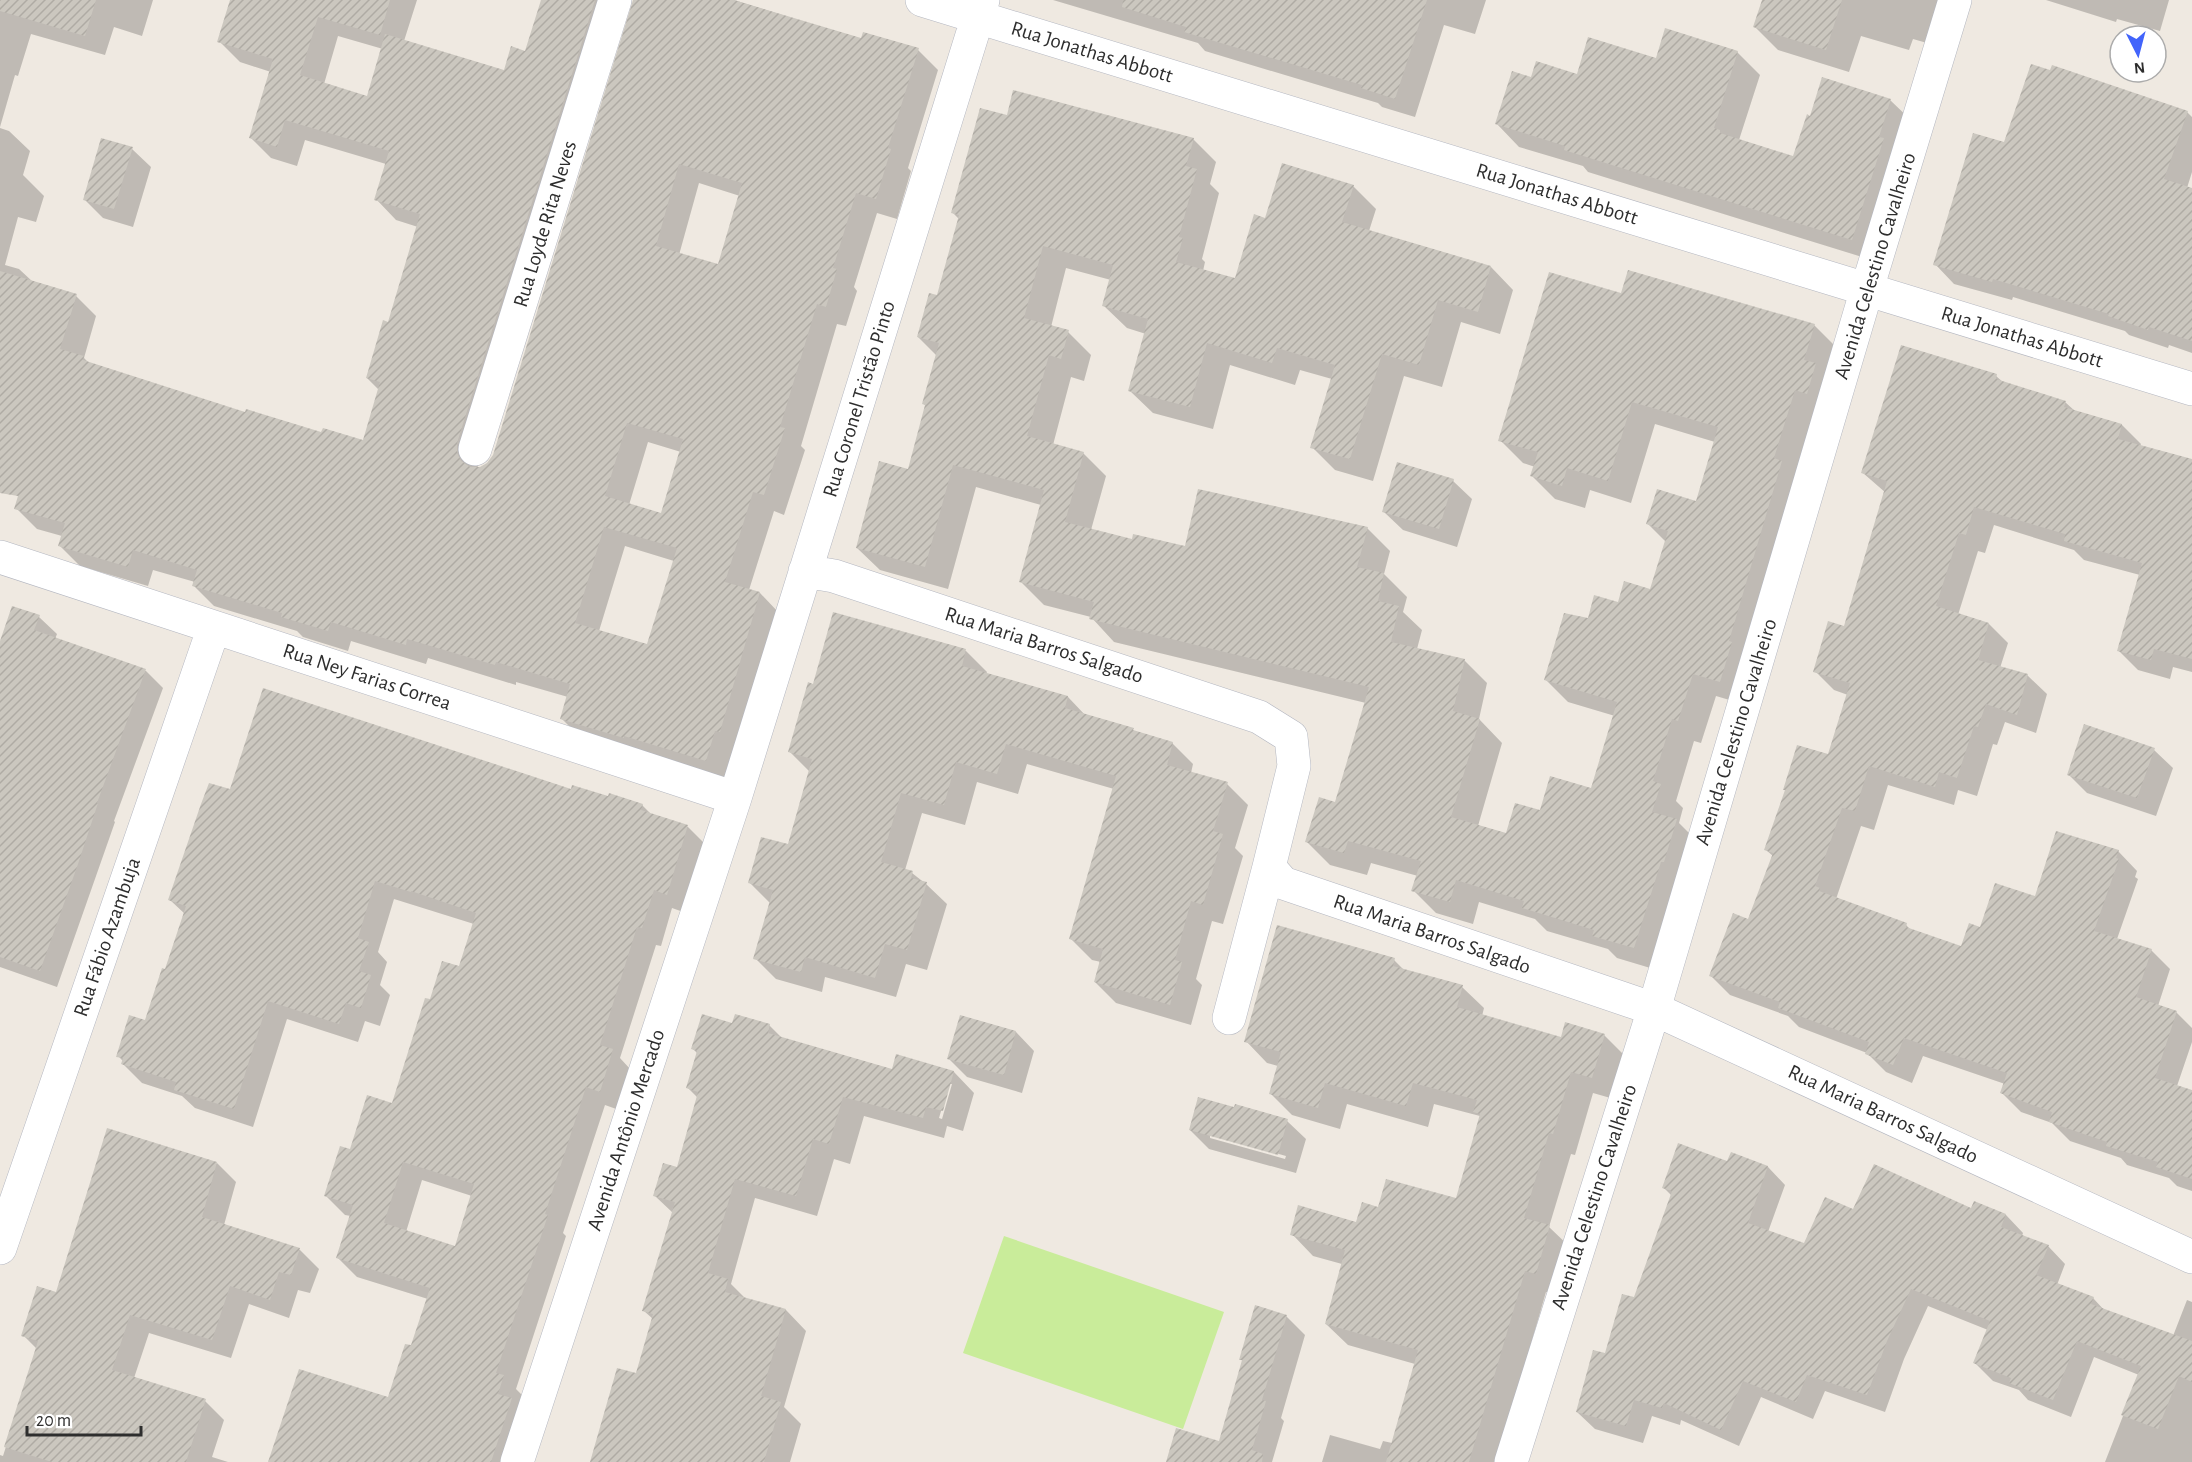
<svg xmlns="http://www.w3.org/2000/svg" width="2192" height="1462" font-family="'Alegreya Sans',sans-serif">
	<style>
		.pitch { fill: #c9ec9a }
		.shadow { fill: #0003; fill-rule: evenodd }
		.building { fill: url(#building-hatch); fill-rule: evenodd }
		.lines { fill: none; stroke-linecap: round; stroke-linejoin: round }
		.minor-casing { stroke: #b4b7c1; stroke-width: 34 }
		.minor { stroke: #fff; stroke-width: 33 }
		.labels { text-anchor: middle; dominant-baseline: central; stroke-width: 5; stroke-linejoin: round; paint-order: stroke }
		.street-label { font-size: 21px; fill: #2e2e2e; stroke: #fff }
	</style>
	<defs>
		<pattern id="building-hatch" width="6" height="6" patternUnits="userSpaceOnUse" patternTransform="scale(1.5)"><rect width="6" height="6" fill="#cbc7bf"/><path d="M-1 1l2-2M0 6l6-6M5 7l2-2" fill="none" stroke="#afaba4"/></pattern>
	</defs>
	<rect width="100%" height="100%" fill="#efe9e1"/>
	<path class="pitch" d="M1004,1236L1224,1312L1183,1429L963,1353Z"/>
	<path class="shadow" d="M0,0H153L142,36L114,27L105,55L31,34L18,76L15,75L0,127Z
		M232,0H417L404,41L505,72L526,53L543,0H631L632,2L623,6L477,469L488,464L494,455L634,0H734L862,40L918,50L938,70L908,168L911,171L897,219L877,213L854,287L857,291L846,326L837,324L801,446L805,450L784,515L774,511L749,590L760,593L780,614L726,780L582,739L562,719L568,697L516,682V685L428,658L426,664L351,641L348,651L303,637L297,631L214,606L194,586L195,582L153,570L148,586L80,566L60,546L62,536L37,529L16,508L41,427L0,415V128L9,131L30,151L23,175L44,196L36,222L18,217L5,265L19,269L33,282L76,296L96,316L84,358L90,364L246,414L322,434L364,442L379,390L367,378L389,323L418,227L396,220L376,199L386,164L305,140L297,166L271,158L251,138L271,72L240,62L219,41ZM338,36L383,49L368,98L324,84ZM699,183L740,196L719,266L679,255ZM648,442L681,452L662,515L629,505ZM625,546L674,561L648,646L599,631Z
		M1053,0H1486L1475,34L1444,25L1415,117L1382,107L1378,103L1205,51L1198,43Z
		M1763,0H1947L1934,45L1913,39L1909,50L1861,36L1849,72L1778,50L1755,27Z
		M2046,0H2169L2160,31L2117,19L2116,22Z
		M1737,52L1760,75L1739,140L1794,158L1811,117L1890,100L1913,122L1875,261L1588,172L1583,166L1519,147L1497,124L1532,79L1578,76L1657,59Z
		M2187,112L2192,117V172L2187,188L2192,189V353L2169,345L2168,348L2129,335L2125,331L2013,297L2012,300L1954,284L1935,264L2005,144Z
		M1008,117L1193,139L1216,162L1210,184L1219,193L1202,259L1205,262L1203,271L1236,280L1266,220L1353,186L1376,209L1369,231L1491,267L1513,290L1500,334L1461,322L1442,387L1404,376L1373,481L1335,470L1312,447L1332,379L1300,370L1295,385L1230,365L1213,429L1153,413L1130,391L1146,334L1127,328L1104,306L1111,280L1066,268L1051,327L1068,332L1091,355L1084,381L1071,377L1053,445L1083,453L1106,476L1091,530L1133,541L1186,547L1367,528L1390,551L1384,574L1407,597L1403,612L1422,630L1417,649L1464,660L1487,683L1479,719L1502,743L1478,826L1507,835L1541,812L1592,790L1615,716L1568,702L1545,679L1589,620L1619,604L1651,591L1666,542L1648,524L1697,503L1715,442L1655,424L1631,503L1590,490L1585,508L1555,499L1532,476L1535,467L1523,463L1500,440L1622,295L1814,325L1837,348L1743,704L1716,696L1701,743L1694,741L1676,801L1683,808L1679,823L1699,843L1657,970L1617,958L1608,949L1547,931L1535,919L1479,902L1473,924L1436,913L1413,890L1418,876L1371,863L1367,875L1330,865L1307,842L1336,804L1366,703L1114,642L1091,617L1044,605L1021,582L1041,505L976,487L948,589L880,570L857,548L909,471L927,407L924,404L937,356L918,337L938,296L959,219L953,213Z
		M132,149L151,167L133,227L103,218L85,200Z
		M1996,376L2004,383L2065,402L2076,412L2122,425L2141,444L2140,446L2192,461V672L2173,667L2170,679L2138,670L2119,651L2140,575L2084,560L2074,550L1994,525L1985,553L1978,551L1958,615L1989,624L2008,643L2000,668L2027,675L2047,694L2036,733L2005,722L1997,745L1993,744L1977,796L1958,790L1954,805L1888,785L1874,830L1861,826L1836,899L1906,925L1912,931L1962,948L1981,929L2118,851L2137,871L2135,877L2138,879L2117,939L2151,950L2170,969L2158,1006L2176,1012L2192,1028V1042L2177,1086L2192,1091V1191L2177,1186L2169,1178L2127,1165L2121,1158L2070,1141L2052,1123L2021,1112L2002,1093L2005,1084L1923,1056L1912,1083L1886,1072L1867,1053L1799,1027L1788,1016L1730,995L1711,976L1749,921L1773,856L1766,850L1829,756L1848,695L1834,690L1815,671L1845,628L1886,493L1863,473Z
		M1453,481L1472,499L1457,547L1403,530L1384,512Z
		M834,614L966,651L987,672L986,674L1068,697L1086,716L1172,743L1193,764L1191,773L1227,784L1248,805L1235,848L1243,856L1223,924L1212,921L1196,979L1202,985L1191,1025L1116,1003L1095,982L1101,962L1092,960L1071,939L1114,789L1027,764L1018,794L977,782L965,825L922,813L905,870L912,873L926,884L947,904L927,970L906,964L896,997L825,977L822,992L776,979L755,958L771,904L749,882L789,846L810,772L790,752L814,686Z
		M39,617L57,634L55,639L146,671L163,688L114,821L115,822L57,987L0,967V643Z
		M2154,750L2173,768L2156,816L2087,793L2068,774Z
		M231,791H572L642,805L652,815L688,827L707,846L686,913L672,908L661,946L656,945L620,1058L631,1070L619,1110L605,1105L563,1233L566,1236L516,1389L523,1396L516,1462H270L389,1399L412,1347L428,1299L357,1277L338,1258L351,1216L345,1215L326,1196L351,1151L393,1104L431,1001L460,968L474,924L394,899L378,952L387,962L380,985L390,995L380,1026L365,1021L358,1042L287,1019L253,1127L195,1108L182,1096L142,1083L123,1064L124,1062L118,1056L146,1022L166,971L185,914L170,900ZM422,1180L472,1196L456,1247L406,1232Z
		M1394,960L1405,971L1462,987L1484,1008L1482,1016L1562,1039L1604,1035L1626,1057L1614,1099L1593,1093L1575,1155L1571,1154L1549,1227L1571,1248L1558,1295L1546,1292L1497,1462H1322L1330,1435L1380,1449L1383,1441L1392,1443L1415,1364L1348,1345L1326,1324L1342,1264L1313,1256L1292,1234L1357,1224L1379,1209L1457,1200L1480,1116L1434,1104L1428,1127L1347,1104L1340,1129L1292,1115L1270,1093L1278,1066L1267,1063L1246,1041Z
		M961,1017L1016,1032L1034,1051L1022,1093L967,1077L949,1059Z
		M733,1025H769L783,1039L893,1071L954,1072L974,1093L963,1131L947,1126L944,1138L864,1116L850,1164L834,1159L817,1216L755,1198L731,1284L746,1299L786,1310L806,1331L784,1407L801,1424L790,1462H591L637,1375L653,1319L644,1311L673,1213L655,1196L678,1169L698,1098L688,1088L697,1053L693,1049ZM949,1084H952L942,1119L939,1118Z
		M1287,1121L1306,1139L1296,1173L1209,1149L1190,1130ZM1210,1135L1286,1156L1285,1159L1210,1138Z
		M1732,1154L1768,1167L1785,1185L1768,1232L1804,1245L1854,1211L1972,1210L1975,1203L2006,1215L2023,1233L2022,1236L2048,1246L2065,1264L2057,1285L2093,1298L2105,1311L2173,1336L2187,1300L2192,1302V1462H2105L2139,1375L2094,1357L2071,1417L2028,1400L2019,1390L1993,1381L1975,1363L1988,1330L1928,1306L1904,1359L1885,1412L1825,1391L1813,1419L1761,1397L1739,1446L1681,1420L1680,1425L1652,1416L1643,1443L1595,1429L1577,1412L1635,1299L1672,1196L1664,1188L1728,1163Z
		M217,1163L236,1182L224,1225L300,1250L319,1269L310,1293L298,1290L289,1318L249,1304L231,1358L149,1333L134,1378L205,1401L224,1420L212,1457L228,1462H0V1455L3,1456L37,1349L23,1335L57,1293Z
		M1286,1316L1305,1335L1281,1418L1284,1421L1272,1462H1168L1219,1445L1243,1362L1241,1359Z"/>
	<path class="building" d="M0,0H96L85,36L0,11Z
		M230,0H390L380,35L318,17L300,75L367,96L385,34L504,70L511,46L525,51L541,0H595L457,443V453L461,461L470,467H480L487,463L493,455L633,0H734L861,38L863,32L919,48L888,148L891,149L876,199L856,193L833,268L837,269L826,307L817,304L780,427L785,428L764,495L753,492L725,582L760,592L720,732L715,731L706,761L624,736V738L560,719L570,684L496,662L495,665L407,639L406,645L331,622L328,631L281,617L282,613L192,586L197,570L133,550L128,567L58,546L65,523L14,509L18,496L0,493V271L77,294L60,349L84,356L83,360L245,412L246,409L321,432L323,428L363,440L380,382L366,378L383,320L388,322L420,214L374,200L389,151L285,120L277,147L249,138L273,59L217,42ZM679,164L742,183L718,264L656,246ZM627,423L683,439L661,513L605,496ZM604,527L677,548L647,644L575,623Z
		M1123,0H1427L1395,99L1361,88L1362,85L1184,32L1186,27L1122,7Z
		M1762,0H1842L1826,50L1753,27Z
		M1665,28L1738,51L1714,128L1720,130V133L1793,156L1807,114L1810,116L1822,77L1891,99L1879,137L1884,138L1852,240L1564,150L1565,146L1495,124L1512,71L1531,77L1536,61L1577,74L1588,37L1656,58Z
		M2031,64L2050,70L2052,65L2188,111L2164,179L2192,188V341L2149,327L2148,330L2108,316L2109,314L1993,279L1992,282L1933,265L1973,133L2004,142Z
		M1013,90L1194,138L1186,166L1197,169L1179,237L1183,238L1176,262L1235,278L1254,214L1265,218L1282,163L1354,185L1342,222L1491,266L1478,312L1438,300L1419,365L1382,354L1350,459L1310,448L1335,365L1277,348L1272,363L1207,343L1190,407L1128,391L1148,319L1102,306L1113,265L1043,246L1024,318L1069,330L1061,359L1049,355L1027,436L1084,452L1065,522L1132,539L1133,534L1185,546L1198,489L1368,527L1357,567L1384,573L1378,601L1399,606L1391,642L1465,659L1453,711L1480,719L1451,817L1506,833L1515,803L1540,810L1550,776L1591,788L1617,702L1544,680L1564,613L1588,618L1594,595L1618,602L1624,581L1650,589L1668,531L1646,524L1657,489L1696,501L1718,427L1632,402L1608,481L1567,468L1562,486L1530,476L1538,452L1498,441L1549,272L1621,293L1628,270L1815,324L1804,360L1816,363L1807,394L1795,390L1774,458L1782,461L1729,641L1732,642L1720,682L1693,674L1678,721L1672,719L1653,781L1661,784L1652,812L1677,819L1664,862H1661L1634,948L1592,936L1594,930L1522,908L1524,901L1456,880L1450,902L1411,891L1421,861L1348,841L1344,853L1305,842L1319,797L1335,802L1369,687L1089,619L1094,602L1019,582L1044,490L953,465L925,567L856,548L879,461L908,469L925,405L922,404L939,343L917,337L929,293L937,295L959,215L951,213L980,108L1007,115Z
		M101,138L133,147L114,209L83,200Z
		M1901,345L1997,374L1996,379L2066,401L2064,407L2122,424L2118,439L2192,459V659L2154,649L2151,660L2117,651L2142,563L2064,541L2065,534L1974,507L1966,535L1959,533L1936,606L1989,623L1978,660L2028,674L2017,715L1986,704L1978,727L1974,726L1957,778L1939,772L1935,787L1869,766L1855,811L1842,808L1815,886L1820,888L1819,891L1907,923L1906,927L1961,946L1969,923L1980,927L1995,883L2035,896L2056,831L2119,850L2116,858L2119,859L2094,931L2152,949L2136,997L2177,1011L2155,1078L2192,1090V1179L2156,1167L2158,1162L2106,1146L2107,1142L2049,1122L2052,1112L2000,1093L2007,1073L1904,1038L1893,1065L1865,1054L1869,1042L1778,1008L1780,1002L1709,976L1733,913L1748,919L1773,853L1764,850L1785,790H1783L1797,745L1828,754L1850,683L1813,672L1828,621L1844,626L1887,481L1861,473Z
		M1397,462L1454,479L1439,529L1382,512Z
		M12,606L40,615L34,630L146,669L97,803H98L78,864L40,971L0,957V641Z
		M833,612L966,649L962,666L1068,696L1065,708L1134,728L1133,730L1173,742L1167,765L1228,782L1213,831L1223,834L1203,905L1191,901L1175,960L1182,962L1170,1005L1094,982L1103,949L1069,939L1116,776L1006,744L997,774L956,762L944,805L901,793L881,862L913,871L911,878L927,882L907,950L885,944L875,978L805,957L801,972L753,959L773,890L748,883L761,837L788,844L812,759L788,752L808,682L813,684Z
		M263,688L571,789L572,785L608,796L609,793L643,804L641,810L688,825L667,895L654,890L642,928L637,927L600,1045L613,1049L600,1092L586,1087L545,1214L548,1215L496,1373L504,1375L498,1394L512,1398L491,1462H268L299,1369L388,1397L405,1344L411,1345L430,1288L336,1258L353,1205L324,1196L340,1146L350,1149L367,1095L392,1103L425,998L430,999L442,961L459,966L476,913L411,891V892L375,881L358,938L369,942L359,971L371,975L361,1008L346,1003L339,1024L268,1001L234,1109L174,1090L176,1082L121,1064L123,1058L116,1057L129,1015L145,1020L162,968L165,969L186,906L168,900L201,804L209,783L230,789ZM403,1162L474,1184L455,1246L384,1223Z
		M2084,724L2155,748L2137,798L2067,775Z
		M1277,925L1395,958L1393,966L1463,985L1457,1007L1561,1037L1565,1022L1605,1034L1592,1078L1571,1072L1553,1134L1549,1133L1524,1218L1550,1225L1536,1274L1525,1271L1469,1462H1386L1418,1350L1325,1324L1345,1250L1290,1235L1298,1205L1356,1222L1362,1202L1378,1207L1386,1179L1456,1198L1480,1114L1473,1112L1477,1100L1413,1083L1406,1106L1325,1083L1318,1108L1269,1094L1281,1052L1244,1042Z
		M702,1014L732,1023L735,1014L770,1024L768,1033L892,1069L896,1054L954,1071L943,1111L926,1107L923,1118L843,1097L829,1144L813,1139L796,1196L735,1179L708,1273L728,1279L725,1292L786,1309L761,1396L781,1402L764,1462H590L617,1368L636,1373L653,1314L642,1311L675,1202L653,1196L663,1163L677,1167L698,1092L686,1088L697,1051L691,1049Z
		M960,1015L1016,1031L1004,1075L947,1059Z
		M1198,1097L1234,1107L1235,1104L1288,1119L1278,1155L1189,1130Z
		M107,1128L217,1162L202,1217L300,1248L291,1275L279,1272L270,1300L230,1286L212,1340L130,1315L112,1370L206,1399L186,1462H52L4,1447L38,1341L21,1336L37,1286L56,1292Z
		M1678,1143L1727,1161L1731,1152L1768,1166L1748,1223L1804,1243L1825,1197L1853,1209L1874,1164L1971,1208L1974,1201L2006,1214L2001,1227L2049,1245L2036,1275L2094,1297L2091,1304L2192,1341V1382L2179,1376L2158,1429L2121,1415L2141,1366L2077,1341L2053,1400L2009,1383L2011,1378L1973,1363L1990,1321L1911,1289L1887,1341L1867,1395L1807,1375L1796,1402L1743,1381L1721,1430L1664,1403L1662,1408L1634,1400L1626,1426L1576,1412L1593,1350L1605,1353L1622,1294L1634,1297L1672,1191L1662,1188Z
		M1255,1305L1287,1315L1262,1400L1266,1401L1252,1450L1263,1454L1262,1462H1166L1176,1428L1219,1441L1242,1360H1239Z"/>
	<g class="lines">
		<g class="minor-casing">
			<path id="minor" d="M922,0L2192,389
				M475,449L615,0
				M0,557L735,798
				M805,571L834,576L1259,717L1291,737L1294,766L1269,867L1283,883L1654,1009L2192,1257
				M1229,1018L1269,867
				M0,1248L214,627
				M517,1462L735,798L983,0
				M1511,1462L1654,1009L1867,289L1955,0"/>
		</g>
		<use href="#minor" class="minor"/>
	</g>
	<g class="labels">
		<g class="street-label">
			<text transform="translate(1092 52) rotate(17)">Rua Jonathas Abbott</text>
			<text transform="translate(1557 194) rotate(17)">Rua Jonathas Abbott</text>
			<text transform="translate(545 224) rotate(-73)">Rua Loyde Rita Neves</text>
			<text transform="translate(1875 266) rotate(-73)">Avenida Celestino Cavalheiro</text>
			<text transform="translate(2022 337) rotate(17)">Rua Jonathas Abbott</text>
			<text transform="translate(859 399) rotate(-73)">Rua Coronel Tristão Pinto</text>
			<text transform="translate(1044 645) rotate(18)">Rua Maria Barros Salgado</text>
			<text transform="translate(367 677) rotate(18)">Rua Ney Farias Correa</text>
			<text transform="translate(1736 732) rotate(-73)">Avenida Celestino Cavalheiro</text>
			<text transform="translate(1432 934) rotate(19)">Rua Maria Barros Salgado</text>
			<text transform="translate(107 937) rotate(-71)">Rua Fábio Azambuja</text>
			<text transform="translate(1883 1114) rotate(25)">Rua Maria Barros Salgado</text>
			<text transform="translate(626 1130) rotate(-72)">Avenida Antônio Mercado</text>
			<text transform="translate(1594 1197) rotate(-72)">Avenida Celestino Cavalheiro</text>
		</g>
	</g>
	<g transform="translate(2138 54) rotate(174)"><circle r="28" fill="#ffffff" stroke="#ababab" stroke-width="1.5"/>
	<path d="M0-4.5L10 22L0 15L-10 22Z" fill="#4264fb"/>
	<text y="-9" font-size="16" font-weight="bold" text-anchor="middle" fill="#2e2e2e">N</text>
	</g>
	<path d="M27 1426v9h114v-9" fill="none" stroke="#2e2e2e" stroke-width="3"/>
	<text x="36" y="1426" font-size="18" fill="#2e2e2e" stroke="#ffffff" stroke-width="4.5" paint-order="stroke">20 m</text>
</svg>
